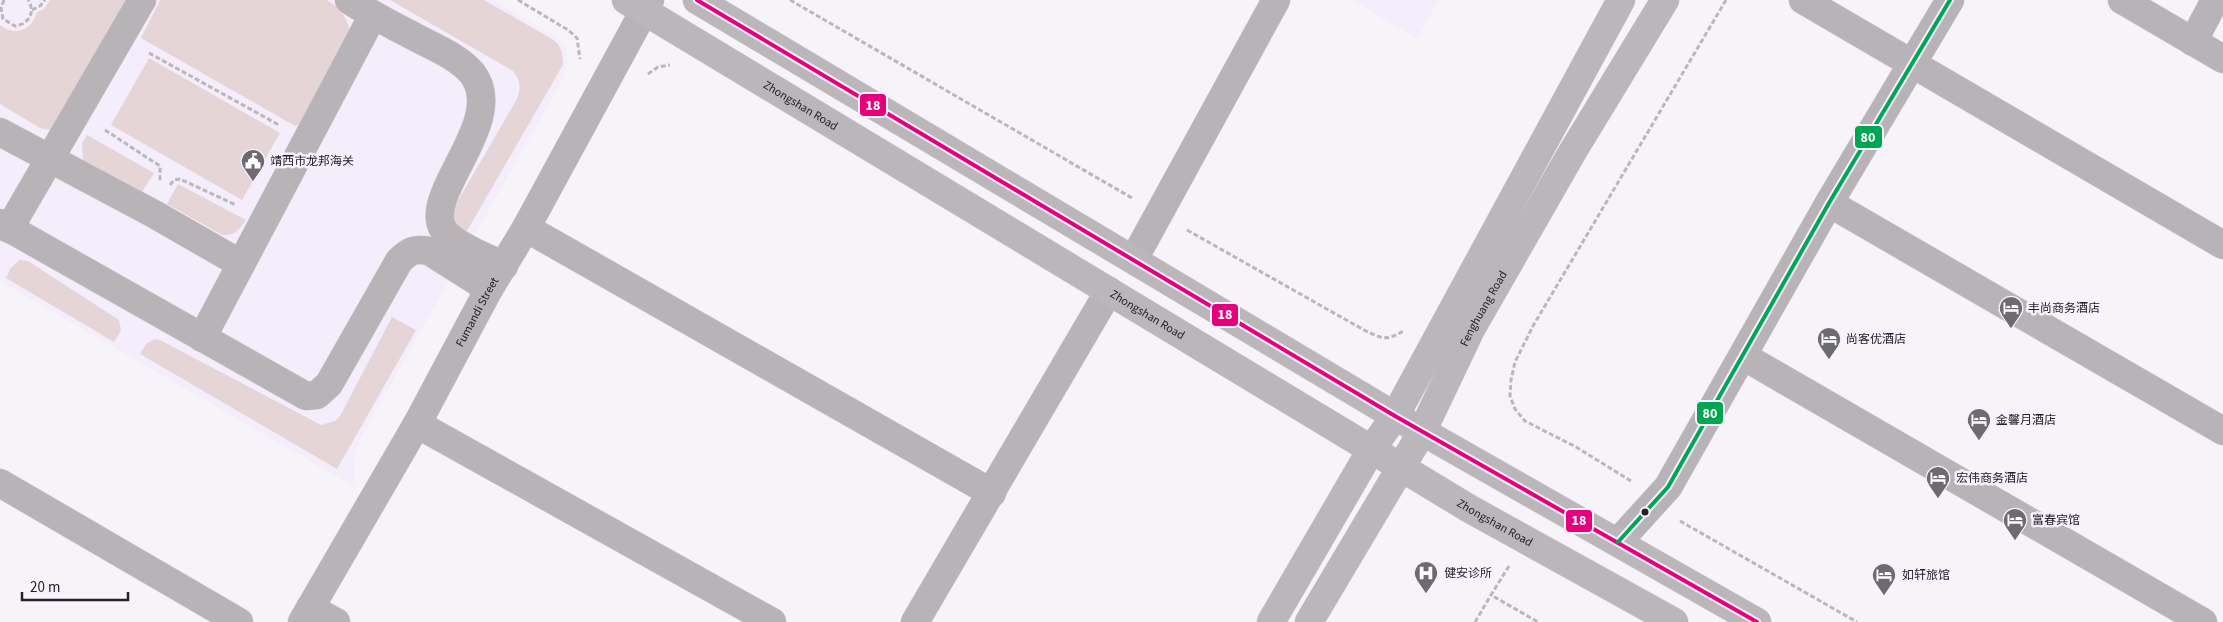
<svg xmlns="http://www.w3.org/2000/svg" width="2223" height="622" font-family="'Source Sans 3','Noto Sans SC',sans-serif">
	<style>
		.built { fill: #f4edfb }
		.grass { fill: #e6d5d7 }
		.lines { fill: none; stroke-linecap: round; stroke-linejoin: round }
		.minor-casing { stroke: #d0cfd3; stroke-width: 29 }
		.major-casing { stroke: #d0cfd3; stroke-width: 29 }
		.path { stroke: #bab8bb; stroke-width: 3; stroke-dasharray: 5 2.5; stroke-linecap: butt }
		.minor { stroke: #b8b3b7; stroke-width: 28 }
		.major { stroke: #bab6ba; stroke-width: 28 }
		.bus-1-casing { stroke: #f6f1fc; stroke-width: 8 }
		.bus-2-casing { stroke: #f6f1fc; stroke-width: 8 }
		.bus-1 { stroke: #e5007d; stroke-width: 4 }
		.bus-2 { stroke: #00a651; stroke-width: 4 }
		.bus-dot { fill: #25202a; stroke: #f6f1fc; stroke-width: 2 }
		.labels { text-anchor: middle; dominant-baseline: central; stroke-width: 5; stroke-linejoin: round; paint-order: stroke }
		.street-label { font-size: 12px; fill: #25202a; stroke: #f6f1fc }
		.poi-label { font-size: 12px; fill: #25202a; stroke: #f6f1fc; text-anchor: start }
		.line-badge { stroke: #f6f1fc; stroke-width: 2 }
		.badge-label { font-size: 14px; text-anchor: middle; font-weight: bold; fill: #fff }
	</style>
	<rect width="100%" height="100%" fill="#f6f4f9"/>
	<path class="built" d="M0,0H493L557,38L566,47L567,67L561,82L360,439L354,460L356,488L0,281Z
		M1352,0H1439L1417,39Z"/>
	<path class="grass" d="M50,0H126L54,126L50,130L40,128L0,104V25C16,37 32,30 37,12L44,9Z
		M160,0H327C342,9 348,19 351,36L300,124L295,126L141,38Z
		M390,0H484L552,39L558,44L562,53L563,64L556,77L464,236L454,231L453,209L517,99C521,87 521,82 513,71Z
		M149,58L280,133L242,200L111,125Z
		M87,135L154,173L142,192L89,166L83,160L82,144Z
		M178,184L246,220C239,230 235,236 222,235L167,204Z
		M19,260L28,261L119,320L121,330L114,342L6,278L10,269Z
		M392,317L416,330L337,469L140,354L146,344L155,339L162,341L321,425L335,421L340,416Z"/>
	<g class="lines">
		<g class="minor-casing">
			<g id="minor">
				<path d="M349,0C370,14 392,25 415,37C434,47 457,56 472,73C509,120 422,193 443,229C452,245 487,257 504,266"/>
				<path d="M1803,0L2223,245"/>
				<path d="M2122,0L2223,59"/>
				<path d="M2193,42L2215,0"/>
				<path d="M0,132L154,214L241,264"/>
				<path d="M1829,203L2223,431"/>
				<path d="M0,223L306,396L317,395L329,384L399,261C409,251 415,248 429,251L489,289"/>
				<path d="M526,228L992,493"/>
				<path d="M9,229L142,0"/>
				<path d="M1134,259L1276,0"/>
				<path d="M202,338L373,15"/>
				<path d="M1743,356L2203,622"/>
				<path d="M417,424L772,622"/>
				<path d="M0,483L239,622"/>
				<path d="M1618,542L1668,487L1829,203L1950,0"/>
				<path d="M310,608L336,622"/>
				<path id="s1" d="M302,622L417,424L489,289L526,228L650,0"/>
				<path d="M915,622L1109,291"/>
			</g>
		</g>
		<g class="major-casing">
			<g id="major">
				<path id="s2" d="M626,0L1470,509L1674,622"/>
				<path d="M697,0L1395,416L1757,622"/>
				<path d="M1271,622L1371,450L1395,416L1621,0"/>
				<path id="s3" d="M1309,622L1422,432L1471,329L1573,151L1665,0"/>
			</g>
		</g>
		<path class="path" d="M4,0L1,8L3,19L15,26C29,24 36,12 28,0
			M518,0L568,30L577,38L580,59
			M790,0L1132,198
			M32,10L40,6L45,0
			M149,53L279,125
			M648,74L658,67L670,65
			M105,130L160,166V181
			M170,185L174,180L180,179L236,205
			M1187,230L1364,330C1381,338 1386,342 1403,331
			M1631,481L1576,447L1525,421L1515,409L1510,396L1511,380L1515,362L1533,326L1726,0
			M1680,521L1857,622
			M1509,566L1491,595L1538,622
			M1475,622L1491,595"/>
		<use href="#minor" class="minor"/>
		<use href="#major" class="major"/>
		<g class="bus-1-casing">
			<path id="bus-1" d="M697,0L1395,416L1757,622"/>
		</g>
		<g class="bus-2-casing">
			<path id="bus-2" d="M1618,542L1668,487L1829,203L1950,0"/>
		</g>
		<use href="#bus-1" class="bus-1"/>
		<use href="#bus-2" class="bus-2"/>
	</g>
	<defs>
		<g id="civic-pin" transform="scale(1.25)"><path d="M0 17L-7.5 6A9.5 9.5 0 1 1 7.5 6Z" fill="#6e6a72" stroke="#f6f1fc"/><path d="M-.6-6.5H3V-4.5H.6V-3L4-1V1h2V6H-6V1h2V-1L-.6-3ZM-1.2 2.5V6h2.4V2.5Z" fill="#fff"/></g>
		<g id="hotel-pin" transform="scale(1.25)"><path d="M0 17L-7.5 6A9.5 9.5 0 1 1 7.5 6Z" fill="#6e6a72" stroke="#f6f1fc"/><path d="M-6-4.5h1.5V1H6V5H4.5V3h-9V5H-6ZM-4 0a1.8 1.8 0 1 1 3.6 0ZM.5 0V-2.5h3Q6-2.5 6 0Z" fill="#fff"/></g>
		<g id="hospital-pin" transform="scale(1.25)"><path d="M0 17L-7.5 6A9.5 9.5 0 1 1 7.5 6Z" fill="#6e6a72" stroke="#f6f1fc"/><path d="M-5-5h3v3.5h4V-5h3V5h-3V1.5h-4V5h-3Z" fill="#fff"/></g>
	</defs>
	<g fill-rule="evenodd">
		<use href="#civic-pin" x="253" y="161"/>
		<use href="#hotel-pin" x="2011" y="308"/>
		<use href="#hotel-pin" x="1829" y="339"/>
		<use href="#hotel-pin" x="1979" y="420"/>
		<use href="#hotel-pin" x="1938" y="478"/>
		<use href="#hotel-pin" x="2015" y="520"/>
		<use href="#hospital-pin" x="1426" y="573"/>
		<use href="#hotel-pin" x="1884" y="575"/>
	</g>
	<circle class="bus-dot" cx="1645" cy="512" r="4.5"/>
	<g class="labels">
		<g class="street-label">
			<text stroke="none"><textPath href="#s2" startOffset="204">Zhongshan Road</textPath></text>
			<text stroke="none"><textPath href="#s3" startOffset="359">Fenghuang Road</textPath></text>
			<text stroke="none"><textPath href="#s1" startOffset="356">Fumandi Street</textPath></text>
			<text stroke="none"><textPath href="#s2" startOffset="609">Zhongshan Road</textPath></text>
			<text stroke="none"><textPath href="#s2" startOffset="1014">Zhongshan Road</textPath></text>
		</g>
		<g class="poi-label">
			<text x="270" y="161">靖西市龙邦海关</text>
			<text x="2028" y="308">丰尚商务酒店</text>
			<text x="1846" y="339">尚客优酒店</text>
			<text x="1996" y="420">金馨月酒店</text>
			<text x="1956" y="478">宏伟商务酒店</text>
			<text x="2032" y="520">富春宾馆</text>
			<text x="1444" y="573">健安诊所</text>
			<text x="1902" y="575">如轩旅馆</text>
		</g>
	</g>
	<g class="line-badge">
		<rect x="859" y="93" width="28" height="24" rx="5" fill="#e5007d"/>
		<rect x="1854" y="125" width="29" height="24" rx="5" fill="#00a651"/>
		<rect x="1211" y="303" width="28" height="24" rx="5" fill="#e5007d"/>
		<rect x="1696" y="401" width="28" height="24" rx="5" fill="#00a651"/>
		<rect x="1565" y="509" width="28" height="24" rx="5" fill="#e5007d"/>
	</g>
	<g class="badge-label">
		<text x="873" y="110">18</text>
		<text x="1868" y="142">80</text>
		<text x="1225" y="319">18</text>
		<text x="1710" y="418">80</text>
		<text x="1579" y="525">18</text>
	</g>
	<path d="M22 592v8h106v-8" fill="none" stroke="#25202a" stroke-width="2.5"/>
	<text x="30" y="592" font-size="15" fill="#25202a" stroke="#f6f1fc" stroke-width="4" paint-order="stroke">20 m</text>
</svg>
